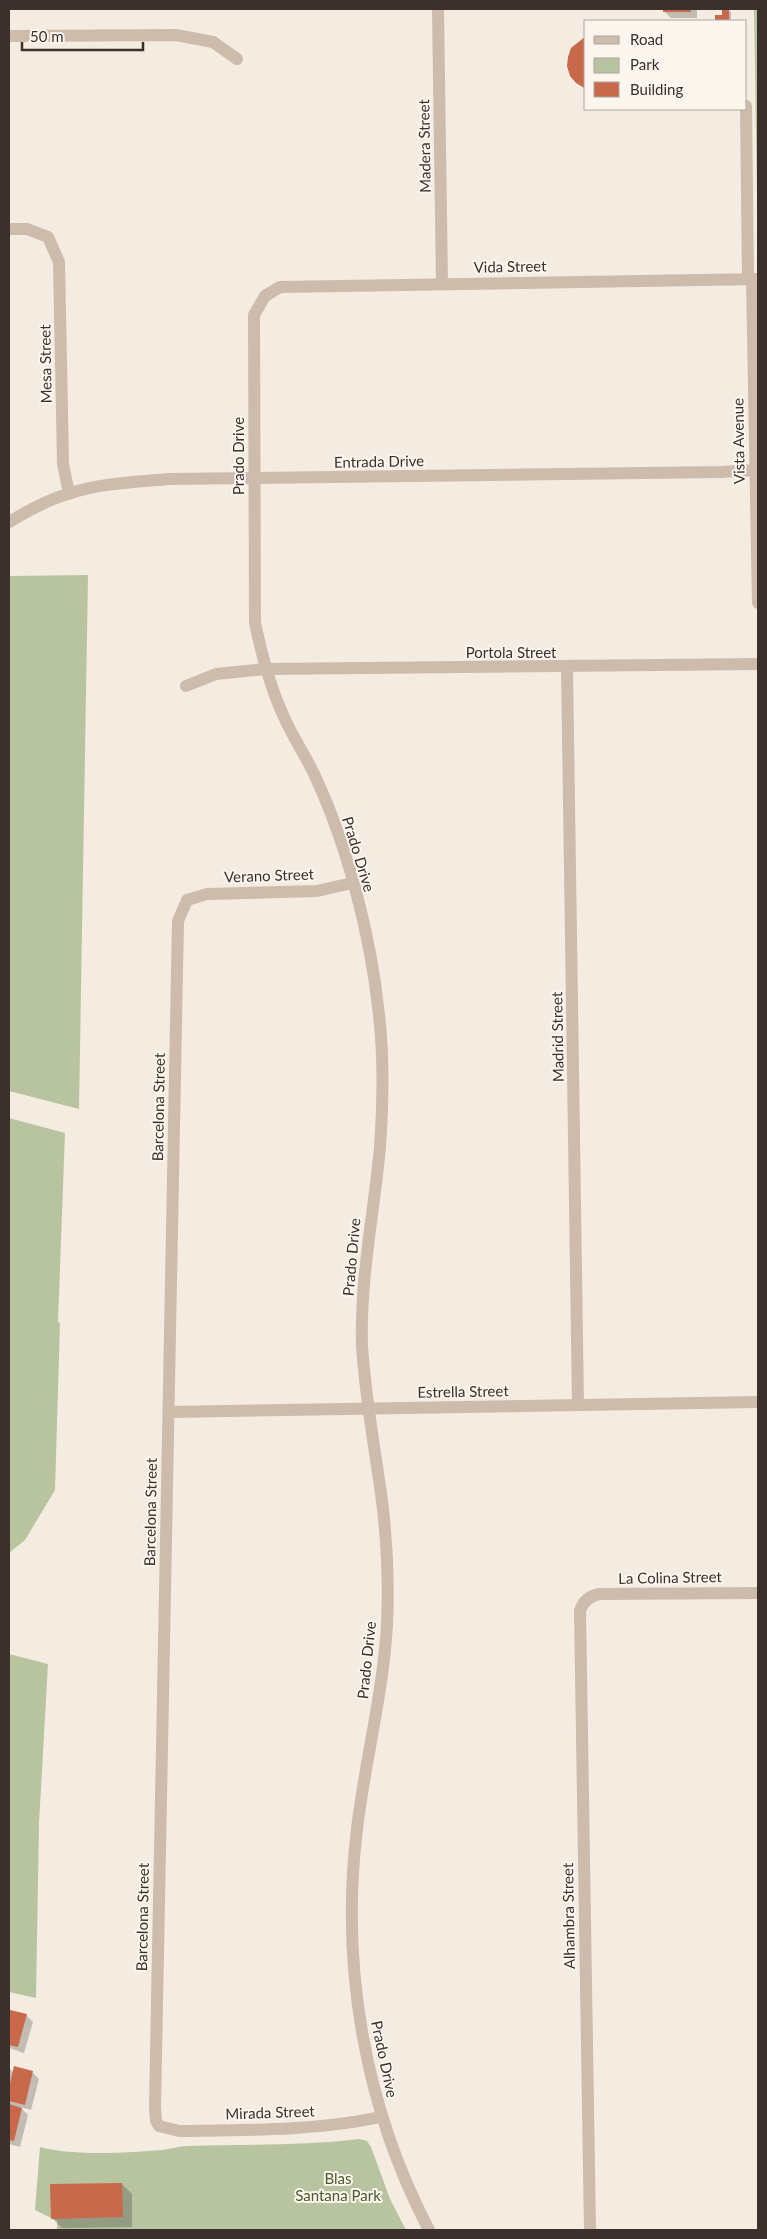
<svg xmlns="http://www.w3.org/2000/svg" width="767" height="2239" font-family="Lato,sans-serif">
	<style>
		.green { fill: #b8c4a0 }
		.shadow { fill: #0003 }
		.building { fill: #c8694b }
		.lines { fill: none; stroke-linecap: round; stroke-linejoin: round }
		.minor { stroke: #cdbbac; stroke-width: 12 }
		.labels { text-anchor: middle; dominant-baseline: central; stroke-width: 4; stroke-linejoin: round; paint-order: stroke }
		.street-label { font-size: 15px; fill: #3b302b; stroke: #fbf5ee }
		.park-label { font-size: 15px; fill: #4a5a2e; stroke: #fbf5ee }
	</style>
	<rect width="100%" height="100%" fill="#f4ebe1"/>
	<path class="green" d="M754,9H758V259Z
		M88,575L79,1109L9,1091V576Z
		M9,1118L65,1133L58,1322L60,1323L55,1490L25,1540L9,1553Z
		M9,1654L48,1664L39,1823L36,1998L9,1992Z
		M359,2139L367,2141L371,2147L390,2199L406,2230H57V2221L35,2210L40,2147C74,2156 126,2153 162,2150C171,2149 179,2146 188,2146C246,2144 302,2146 359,2139Z"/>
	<path class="shadow" d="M665,9H697V18H671L665,12Z
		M728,10L731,12V21H716V16H723Z
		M9,2010L26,2015L33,2022L24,2053L9,2048Z
		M9,2068L14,2073L32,2072L39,2079L31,2110L20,2107L28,2115L20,2147L9,2144Z
		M122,2184L132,2194V2227L62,2228L52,2218Z"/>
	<path class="building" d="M663,9H691V12H663Z
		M722,9H729V21H715V15H722Z
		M586,36V89L576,83L570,76L567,66L568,57L571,48Z
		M10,2010L27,2014L18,2047L9,2045Z
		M14,2066L33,2071L25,2105L9,2101V2088Z
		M9,2104L22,2108L14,2141L9,2140Z
		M122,2183L123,2217L51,2219L50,2184Z"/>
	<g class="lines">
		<path class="minor" d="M438,9L442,284
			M9,36L176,35L213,42L237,59
			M746,106L748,279
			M9,229H27L48,237L59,262L63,464L69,493
			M752,279L758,603
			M9,522C28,511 47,500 68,494C100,483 136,482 169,479L720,472L758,470
			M567,668L578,1405
			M186,686L216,674L265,669L758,664
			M352,883L317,891L207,894L187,900L178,921L155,2107L156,2121L159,2126L179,2131C246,2130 314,2131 381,2117
			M169,1412L758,1402
			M429,2230C365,2108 340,1966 357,1829C365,1761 383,1694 387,1625C389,1584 387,1541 382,1501C375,1449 365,1397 362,1345C360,1278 374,1213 380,1147C383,1104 384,1058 379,1015C371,937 348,847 315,776C306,756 293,738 284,717C270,687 262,656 255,623L254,315L265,296L280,287L758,279
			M590,2230L580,1611C583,1601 589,1596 599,1594L758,1593"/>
	</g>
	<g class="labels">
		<g class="street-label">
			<text transform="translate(424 146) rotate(-91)">Madera Street</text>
			<text transform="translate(510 266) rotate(-1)">Vida Street</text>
			<text transform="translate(45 364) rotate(-91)">Mesa Street</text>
			<text transform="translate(738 441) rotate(-91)">Vista Avenue</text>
			<text transform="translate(238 456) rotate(-90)">Prado Drive</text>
			<text transform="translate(379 461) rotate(-1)">Entrada Drive</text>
			<text x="511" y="652">Portola Street</text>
			<text transform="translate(359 854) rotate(73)">Prado Drive</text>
			<text transform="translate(269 875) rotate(-2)">Verano Street</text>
			<text transform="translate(557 1037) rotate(-91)">Madrid Street</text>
			<text transform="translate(158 1107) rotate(-89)">Barcelona Street</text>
			<text transform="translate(351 1257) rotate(-85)">Prado Drive</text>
			<text transform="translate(463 1391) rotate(-1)">Estrella Street</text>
			<text transform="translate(150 1512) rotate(-89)">Barcelona Street</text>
			<text transform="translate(670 1577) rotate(-1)">La Colina Street</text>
			<text transform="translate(366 1660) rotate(-84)">Prado Drive</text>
			<text transform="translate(568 1916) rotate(-91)">Alhambra Street</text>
			<text transform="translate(142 1917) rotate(-89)">Barcelona Street</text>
			<text transform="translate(385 2059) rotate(78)">Prado Drive</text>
			<text transform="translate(270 2112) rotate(-2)">Mirada Street</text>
		</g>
		<g class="park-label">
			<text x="338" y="2178">Blas<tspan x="338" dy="17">Santana Park</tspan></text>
		</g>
	</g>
	<rect width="767" height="2239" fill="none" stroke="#3b302b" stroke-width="20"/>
	<rect x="584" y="20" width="162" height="90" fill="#fbf5ee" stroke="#aea6a0"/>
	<rect x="594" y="36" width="25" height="8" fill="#cdbbac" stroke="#aea6a0"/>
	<text x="630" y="45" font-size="15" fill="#3b302b">Road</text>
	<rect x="594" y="58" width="25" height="15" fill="#b8c4a0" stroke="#aea6a0"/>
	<text x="630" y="70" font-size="15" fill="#3b302b">Park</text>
	<rect x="594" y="82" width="25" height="15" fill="#c8694b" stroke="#aea6a0"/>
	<text x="630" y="95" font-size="15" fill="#3b302b">Building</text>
	<path d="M22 42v8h121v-8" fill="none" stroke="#3b302b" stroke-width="2.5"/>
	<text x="30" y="42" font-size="15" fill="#3b302b" stroke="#fbf5ee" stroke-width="4" paint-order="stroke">50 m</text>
</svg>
